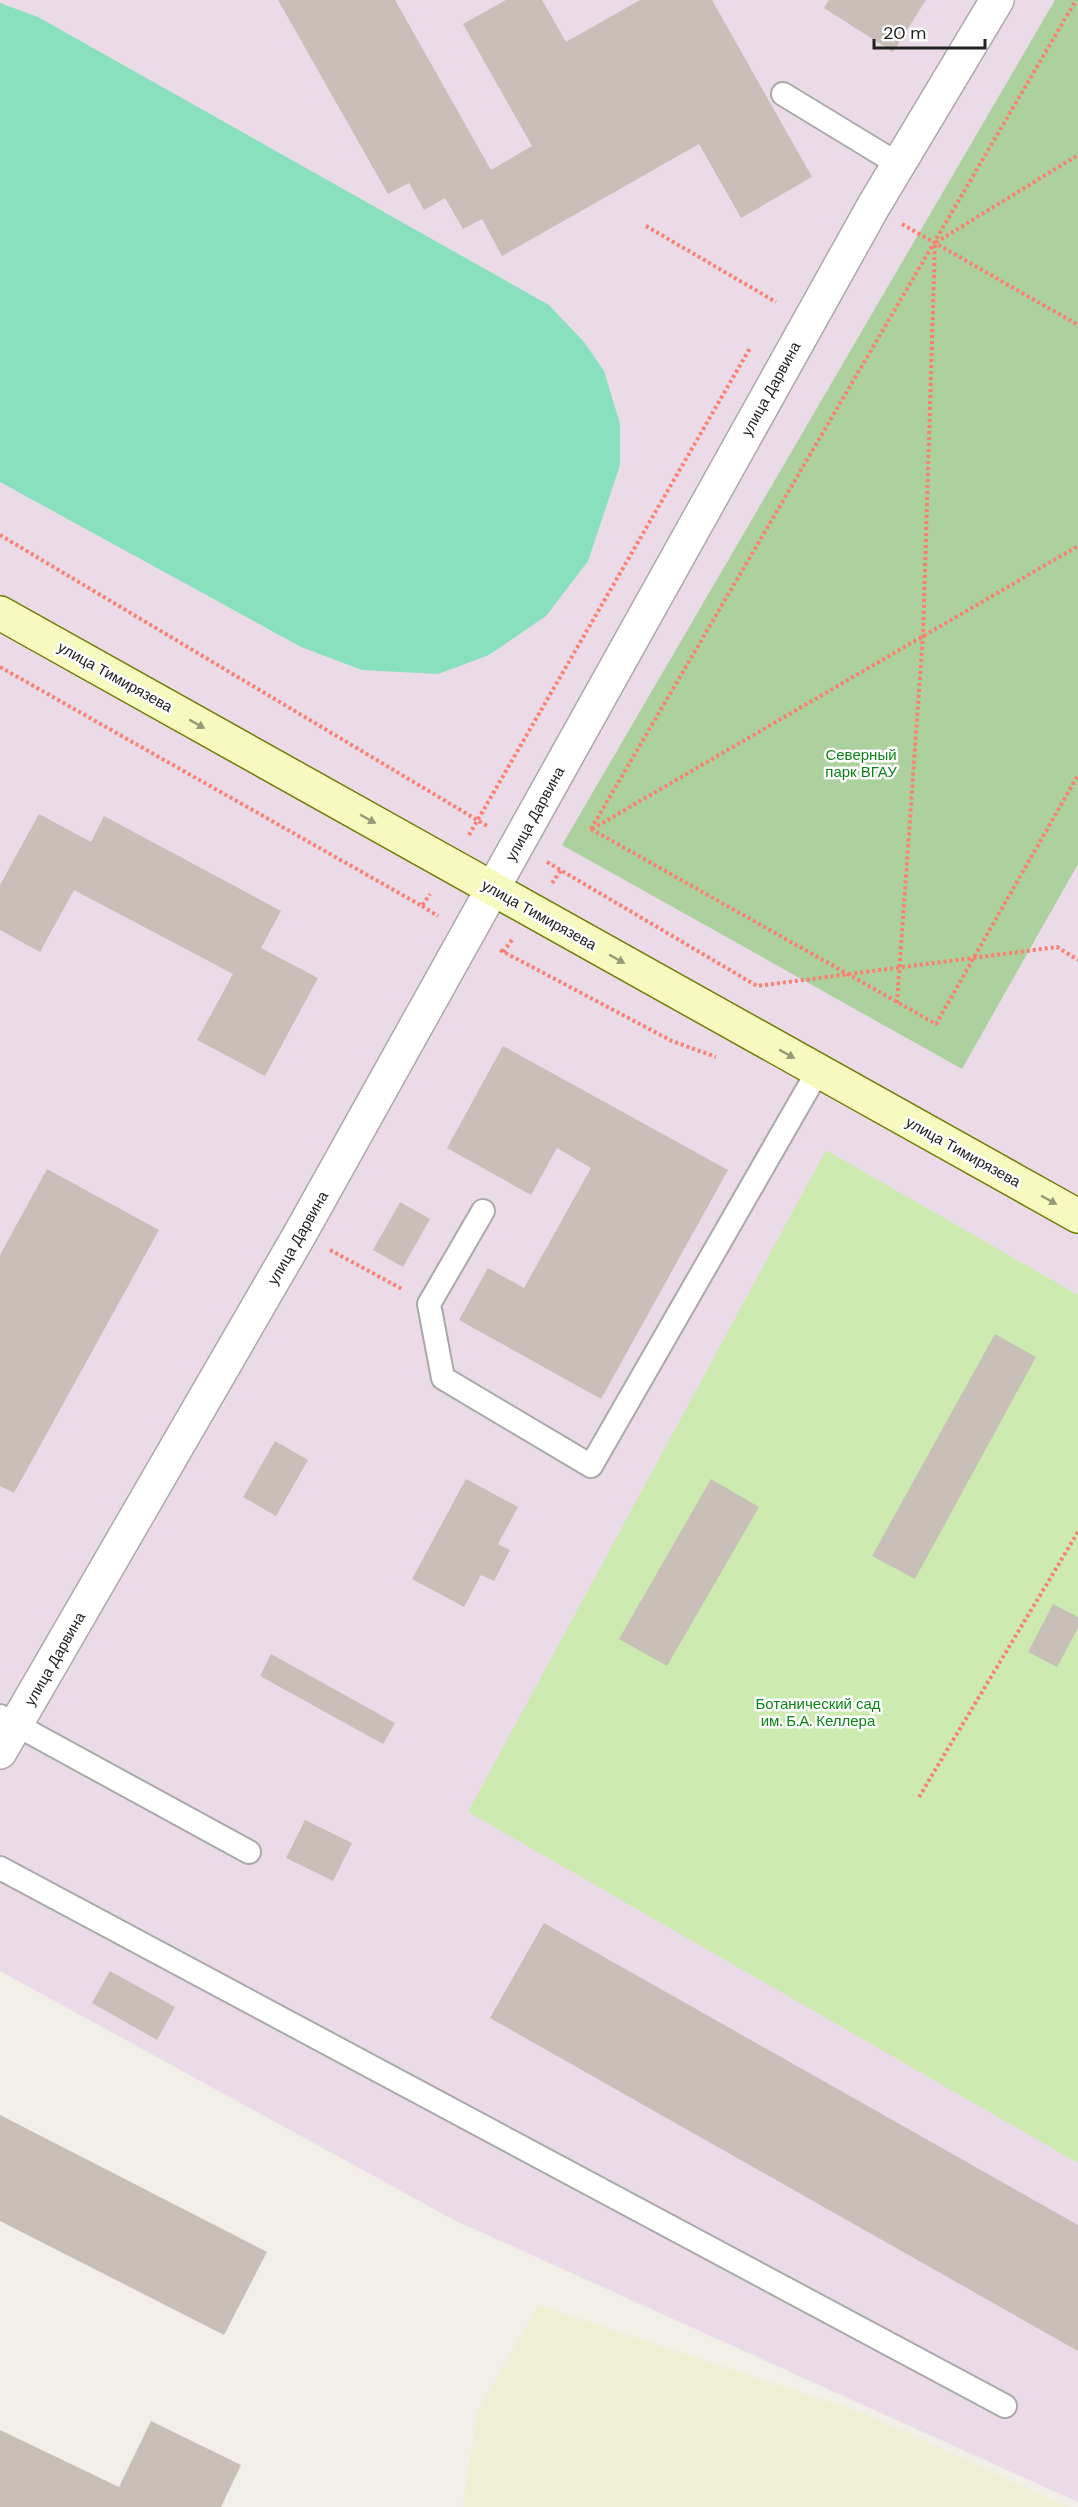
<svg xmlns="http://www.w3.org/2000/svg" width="1078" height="2507" font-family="'DM Sans',sans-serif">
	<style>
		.industrial { fill: #ebdbe8 }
		.farmland { fill: #eef0d5 }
		.grass { fill: #cdebb0 }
		.forest { fill: #add19e }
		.pitch { fill: #88e0be }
		.building { fill: #c7bfb8 }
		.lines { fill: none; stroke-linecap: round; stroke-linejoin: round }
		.lane-casing { stroke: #a9a9a9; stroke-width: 26 }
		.street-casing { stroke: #a9a9a9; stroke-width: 36 }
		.secondary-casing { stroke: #707d05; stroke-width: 36 }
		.path { stroke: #fa8072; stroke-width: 4; stroke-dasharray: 3 3; stroke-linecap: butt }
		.lane { stroke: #fff; stroke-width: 22 }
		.street { stroke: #fff; stroke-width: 33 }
		.secondary { stroke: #f7fabf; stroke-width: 33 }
		.oneway { fill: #979978 }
		.labels { text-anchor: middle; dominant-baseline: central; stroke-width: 5; stroke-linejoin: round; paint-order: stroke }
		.street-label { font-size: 15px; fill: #222; stroke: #fff }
		.park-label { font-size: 15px; fill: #0c8416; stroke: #fff }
	</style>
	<rect width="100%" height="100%" fill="#f2efe9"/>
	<path class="industrial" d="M0,0H1078V2502L452,2219L0,1971Z"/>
	<path class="farmland" d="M539,2305L869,2415L1068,2507H463L477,2412Z"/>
	<path class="grass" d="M826,1150L1078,1295V2163L468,1812Z"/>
	<path class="forest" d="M1055,0H1078V864L962,1069L562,845Z"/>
	<path class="pitch" d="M0,3L38,17L549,305L584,342L604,371L620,424V465L588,561L546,616L489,655L438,674L362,670L301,647L0,482Z"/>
	<path class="building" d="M278,0H395L491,170L532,146L463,24L506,0H542L566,42L640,0H712L812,177L741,218L699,144L502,256L482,219L463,229L445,198L424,210L409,183L388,194Z
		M829,0H926L893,52L824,8Z
		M39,814L91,842L104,816L281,911L261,948L318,978L265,1076L197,1040L233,974L74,890L40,952L0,930V885Z
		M503,1046L728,1170L601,1399L459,1320L488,1268L524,1288L591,1168L557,1148L531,1195L447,1148Z
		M47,1169L159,1230L14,1493L0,1486V1255Z
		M400,1202L430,1219L403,1267L373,1250Z
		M995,1334L1036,1357L915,1579L872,1556Z
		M275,1441L308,1460L276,1516L243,1497Z
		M466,1479L518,1507L498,1544L510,1550L494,1581L481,1575L464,1607L412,1579Z
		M711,1479L759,1507L667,1666L619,1639Z
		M1053,1604L1078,1617V1628L1057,1667L1028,1652Z
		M271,1654L395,1723L383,1744L260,1676Z
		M305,1820L352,1843L333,1881L286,1858Z
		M544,1923L1078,2225V2351L490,2018Z
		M110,1971L175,2007L157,2040L92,2003Z
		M0,2115L267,2252L224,2335L0,2221Z
		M151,2421L241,2465L221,2507H0V2430L119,2487Z"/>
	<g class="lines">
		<g class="lane-casing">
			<path id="lane" d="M783,94L898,164
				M483,1211L429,1304L443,1378L591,1466L818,1071
				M0,1716L249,1852
				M0,1868L1005,2406"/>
		</g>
		<g class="street-casing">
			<path id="street" d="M0,1752L300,1234L873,207L997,0"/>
		</g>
		<g class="secondary-casing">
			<path id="secondary" d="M0,613L1078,1216"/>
		</g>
		<path class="path" d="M902,224L1078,325
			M646,226L776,302
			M0,535L489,827
			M0,667L422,906L430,894
			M591,829L1076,0
			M591,829L936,1024L1078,775
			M592,829L1078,546
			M469,835L750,348
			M547,862L757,986L1057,947L1078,960
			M552,883L561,870
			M422,906L438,916
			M500,950L672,1041L716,1057
			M503,952L512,940
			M897,1003L923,635L935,243L1078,155
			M330,1250L402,1289
			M919,1797L1078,1532"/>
		<use href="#lane" class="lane"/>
		<use href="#street" class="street"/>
		<use href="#secondary" class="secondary"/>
	</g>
	<defs><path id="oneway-solid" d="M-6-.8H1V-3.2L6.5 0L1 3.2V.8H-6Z" transform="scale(1.5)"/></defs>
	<g class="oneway">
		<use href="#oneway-solid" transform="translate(197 724) rotate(29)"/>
		<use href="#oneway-solid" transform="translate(368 819) rotate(29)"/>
		<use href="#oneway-solid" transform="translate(617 959) rotate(29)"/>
		<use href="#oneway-solid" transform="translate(787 1054) rotate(29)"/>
		<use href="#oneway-solid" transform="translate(1049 1200) rotate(29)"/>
	</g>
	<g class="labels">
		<g class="street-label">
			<text transform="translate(771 389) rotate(-61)">улица Дарвина</text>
			<text transform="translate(115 677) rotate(29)">улица Тимирязева</text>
			<text transform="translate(535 814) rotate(-61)">улица Дарвина</text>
			<text transform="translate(539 915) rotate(29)">улица Тимирязева</text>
			<text transform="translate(963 1152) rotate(29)">улица Тимирязева</text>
			<text transform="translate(298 1238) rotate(-60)">улица Дарвина</text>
			<text transform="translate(55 1659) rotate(-60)">улица Дарвина</text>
		</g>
		<g class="park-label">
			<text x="861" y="755">Северный<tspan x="861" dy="17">парк ВГАУ</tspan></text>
			<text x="818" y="1704">Ботанический сад<tspan x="818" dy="17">им. Б.А. Келлера</tspan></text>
		</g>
	</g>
	<path d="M874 39v9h111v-9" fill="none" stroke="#222222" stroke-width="3"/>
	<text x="883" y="39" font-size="18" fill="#222222" stroke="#ffffff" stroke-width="4.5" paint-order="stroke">20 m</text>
</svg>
